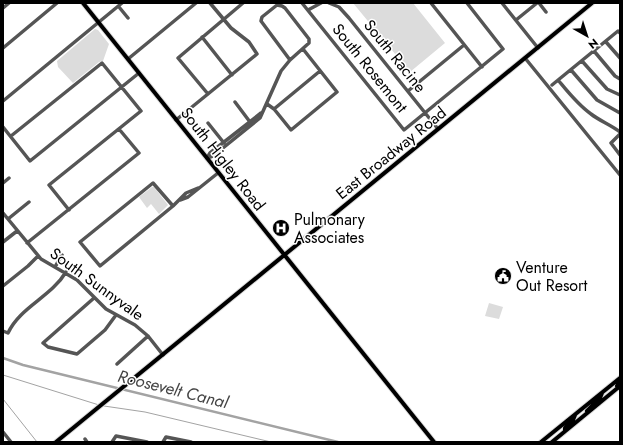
<svg xmlns="http://www.w3.org/2000/svg" width="623" height="445" font-family="Jost,sans-serif">
	<style>
		.green { fill: #dcdcdc }
		.lines { fill: none; stroke-linecap: round; stroke-linejoin: round }
		.stream { stroke: #a3a3a3; stroke-width: 1 }
		.canal { stroke: #a3a3a3; stroke-width: 2.5 }
		.major-casing { stroke: #dbdbdb; stroke-width: 6 }
		.minor { stroke: #555; stroke-width: 3.5 }
		.major { stroke: #000; stroke-width: 4 }
		.labels { text-anchor: middle; dominant-baseline: central; stroke-width: 3; stroke-linejoin: round; paint-order: stroke }
		.street-label { font-size: 16px; fill: #000; stroke: #fff }
		.poi-label { font-size: 16px; fill: #000; stroke: #fff; text-anchor: start }
		.water-label { font-size: 17px; font-style: italic; fill: #444; stroke: #fff }
	</style>
	<rect width="100%" height="100%" fill="#fff"/>
	<path class="green" d="M353,3H413L445,43L410,72Z
		M95,29L98,30L109,44L103,61L99,62L73,83L58,67L57,61Z
		M152,187H154L168,205L159,214L151,204L147,208L139,197Z
		M489,303L503,307L499,319L485,316Z"/>
	<g class="lines">
		<path class="stream" d="M3,375L99,405
			M3,399L37,442
			M104,406L145,412L271,442"/>
		<path class="canal" d="M3,358L23,365L338,442"/>
		<g class="major-casing">
			<path id="major" d="M83,3L434,442
				M618,388L617,386L620,382
				M587,411L600,398L602,393
				M565,431V428L573,420L575,415
				M56,442L592,3
				M541,442L620,378
				M552,442L620,386"/>
		</g>
		<path class="minor" d="M302,3L404,130L503,49L467,3
			M329,3L339,7L349,18L438,129
			M431,3L482,67
			M502,3L538,48
			M539,3L546,12
			M119,7L128,18
			M3,8L9,3
			M308,10L321,3
			M516,20L537,3
			M202,37L232,75
			M606,42L620,58
			M3,48L57,3
			M594,51L615,76L620,79
			M525,58L620,175
			M128,59L196,3
			M582,61L607,89L620,95
			M571,70L597,100L620,113
			M558,80C568,92 578,105 591,114C600,121 611,125 620,132
			M552,85L618,31L620,33
			M408,91L464,45
			M208,94L178,58L243,3
			M3,101L122,3
			M235,102L250,122
			M267,104L274,109L291,130L337,92L303,49
			M274,109L320,71
			M176,120L257,54L249,42L231,28L210,3
			M208,123L224,143
			M3,127L30,161L139,73
			M620,134L611,143L620,155
			M11,136L102,63L141,111L49,185L69,210
			M207,158L213,156L260,118L281,71L290,60L309,43V39L285,8L282,6L277,5L262,17L261,21L290,60
			M207,158L210,153L261,113
			M3,183L9,178
			M180,200L188,197L218,173
			M173,206L153,183L80,242L100,266L173,206L186,193L198,188
			M3,213L41,259L77,280L106,309L135,325L148,336L163,355
			M8,219L29,202
			M3,242L17,231
			M27,243L139,153L119,129
			M55,267L62,255
			M3,286L28,266L38,256
			M94,298L43,343L48,347L77,354L105,330L116,315
			M3,331L8,333C20,307 51,297 66,272
			M117,364L148,336
			M3,432L11,442
			M85,439L87,442
			M112,442L116,436L147,442
			M163,442L166,437L191,442"/>
		<use href="#major" class="major"/>
	</g>
	<defs>
		<g id="hospital-disc" transform="scale(0.9)"><circle r="9.5" fill="#000" stroke="#fff"/><path d="M-5-5h3v3.5h4V-5h3V5h-3V1.5h-4V5h-3Z" fill="#fff"/></g>
		<g id="civic-disc" transform="scale(0.9)"><circle r="9.5" fill="#000" stroke="#fff"/><path d="M-.6-6.5H3V-4.5H.6V-3L4-1V1h2V6H-6V1h2V-1L-.6-3ZM-1.2 2.5V6h2.4V2.5Z" fill="#fff"/></g>
	</defs>
	<g fill-rule="evenodd">
		<use href="#hospital-disc" x="281" y="228"/>
		<use href="#civic-disc" x="503" y="276"/>
	</g>
	<g class="labels">
		<g class="street-label">
			<text transform="translate(395 56) rotate(51)">South Racine</text>
			<text transform="translate(370 68) rotate(51)">South Rosemont</text>
			<text transform="translate(391 153) rotate(-39)">East Broadway Road</text>
			<text transform="translate(223 159) rotate(52)">South Higley Road</text>
			<text transform="translate(97 284) rotate(36)">South Sunnyvale</text>
		</g>
		<g class="poi-label">
			<text x="294" y="219">Pulmonary<tspan x="294" dy="18">Associates</tspan></text>
			<text x="516" y="267">Venture<tspan x="516" dy="18">Out Resort</tspan></text>
		</g>
		<g class="water-label">
			<text transform="translate(173 389) rotate(14)">Roosevelt Canal</text>
		</g>
	</g>
	<rect width="623" height="445" fill="none" stroke="#000000" stroke-width="8"/>
	<g transform="translate(587 36) rotate(141)" stroke="#ffffff" stroke-width="3" paint-order="stroke">
	<path d="M0-3L7 15L0 10L-7 15Z" fill="#000000"/>
	<text y="-6" font-size="11" font-weight="bold" text-anchor="middle" fill="#000000">N</text>
	</g>
</svg>
